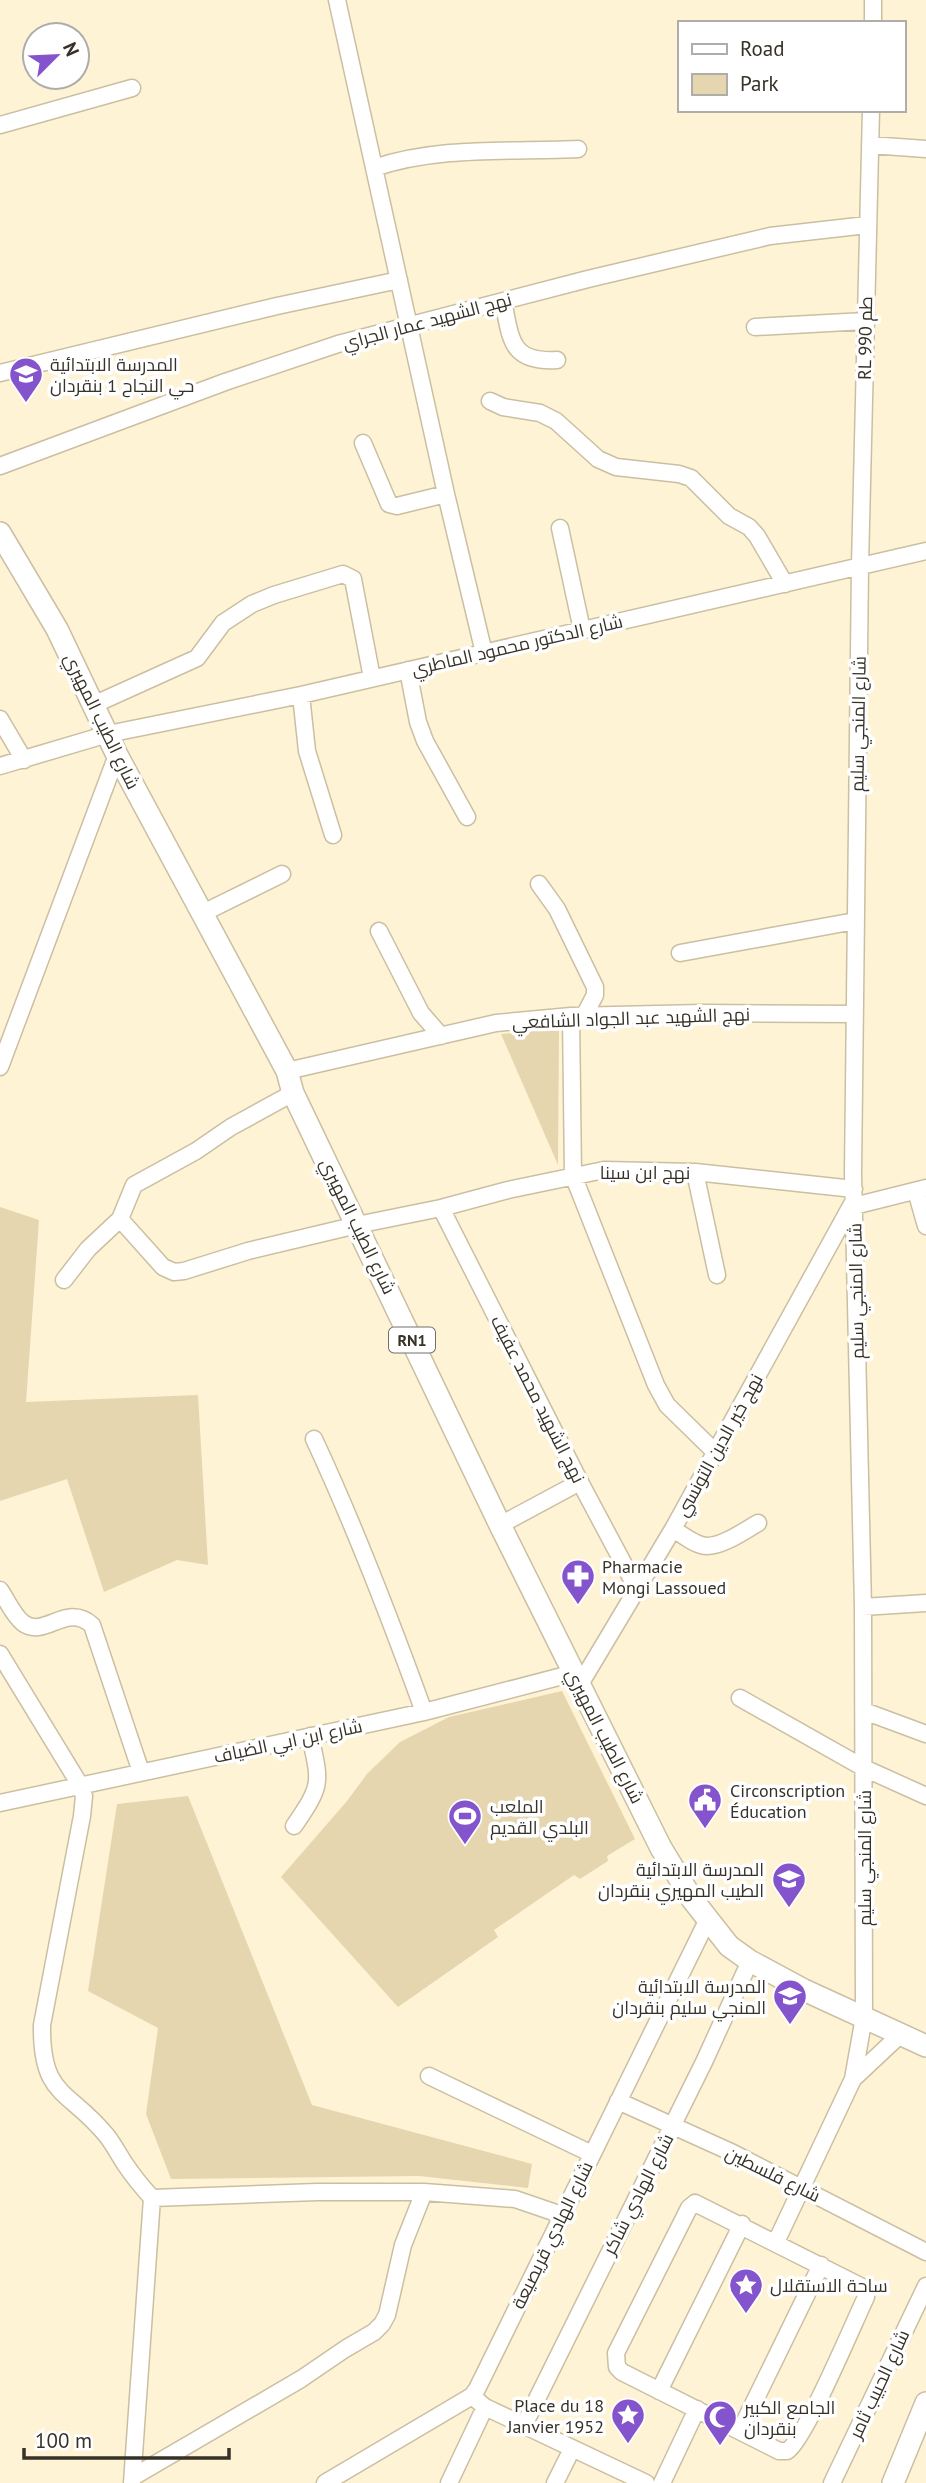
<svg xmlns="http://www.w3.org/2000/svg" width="926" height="2483" font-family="'PT Sans',Cairo,sans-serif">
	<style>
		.green { fill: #e5d6af }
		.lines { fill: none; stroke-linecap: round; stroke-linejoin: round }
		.minor-casing { stroke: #cbbfa2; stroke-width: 19 }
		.major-casing { stroke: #cbbfa2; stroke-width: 24 }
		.minor { stroke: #fff; stroke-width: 16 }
		.major { stroke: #fff; stroke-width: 21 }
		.labels { text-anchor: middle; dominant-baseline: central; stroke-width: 7; stroke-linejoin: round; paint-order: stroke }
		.shield { fill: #fff; stroke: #737068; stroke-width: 2 }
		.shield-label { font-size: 16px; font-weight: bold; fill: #373227 }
		.street-label { font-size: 18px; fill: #373227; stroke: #fff }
		.poi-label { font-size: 18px; fill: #373227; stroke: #fff; text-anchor: start }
	</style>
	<rect width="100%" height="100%" fill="#fff3d5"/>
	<path class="green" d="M559,1029L558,1165L501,1034Z
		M0,1207L39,1220L26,1402L198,1395L208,1565L177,1560L104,1592L67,1479L0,1501Z
		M562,1691L635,1839L607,1856L608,1861L580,1879L574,1875L494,1930L498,1937L398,2007L281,1877L347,1801L367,1774L400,1742L449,1717Z
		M188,1796L312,2105L532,2164L528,2188L419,2176L171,2179L146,2114L158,2028L88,1991L117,1804Z"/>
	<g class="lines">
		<g class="minor-casing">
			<path id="minor" d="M337,0L446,494L484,653
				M873,23V0
				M0,125L132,88
				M870,145L926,149
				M374,168C438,146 511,152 578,149
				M503,301C511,339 510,363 557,360
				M755,327L865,321
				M0,373L277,306L399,280
				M490,401L503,407L540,413L556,421L598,459L616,467L679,474L691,478L729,516L749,527L757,536L785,584
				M363,443L389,504L397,506L446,494
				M0,466L225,382L338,344L588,279L770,236L867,225
				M560,528L582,630
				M408,670L418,722L425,741L467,817
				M301,695L307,751L333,835
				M93,705L197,658L223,623L252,604L274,595L343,574L353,579L372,678
				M0,719L24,760
				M0,766L108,734L301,695L926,551
				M539,884L557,909L595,987V995L584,1016
				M201,914L282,874
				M379,931L421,1013L441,1036
				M680,953L855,921
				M571,1016L573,1175L656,1385L667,1405L715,1452
				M0,1067L117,755
				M287,1071L496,1023L571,1016L701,1013L855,1014
				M695,1172L717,1275
				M916,1191L926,1226
				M854,1206L926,1188
				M441,1208L580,1482L637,1589
				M120,1219L163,1267L174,1272L184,1271L248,1251L357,1225L441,1208L508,1190L604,1170L695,1172L854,1189
				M64,1280L88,1249L120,1219L134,1185L196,1151L231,1127L293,1093
				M314,1439C356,1529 390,1618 424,1712
				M500,1525L580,1482
				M673,1529C683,1535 696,1546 707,1546C723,1546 744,1531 758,1523
				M0,1590C7,1600 13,1615 23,1623C45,1639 66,1602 92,1625L141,1772
				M863,1607L926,1603
				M0,1654L80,1785L84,1796L82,1816L42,2025C41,2098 69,2089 107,2136C114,2145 119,2155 125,2164C133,2176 142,2187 152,2198L132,2483
				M579,1686L673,1529L852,1204
				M740,1698L864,1768L926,1796
				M864,1711L926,1734
				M0,1803L424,1712L574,1673
				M294,1826C322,1785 321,1784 310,1736
				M429,2076L592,2154
				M853,2079L901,2034
				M618,2101L733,2153L926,2252
				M152,2198L317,2192H424L515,2199L562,2215
				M695,2203L866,2289V2297C854,2322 804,2442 787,2451H779L622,2372L617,2367L616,2353L689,2208Z
				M776,2242L853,2079L864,2017L863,1607L853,1173L860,566L871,110
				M659,2391L742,2224
				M472,2396L485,2407L646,2483
				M524,2425L704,2062L750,1961
				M740,2431L821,2265
				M133,2477L301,2379L345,2349L374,2332L382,2324L387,2315L403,2245L424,2192
				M325,2483L472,2396L477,2389L707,1921
				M449,2483L485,2407
				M555,2483L572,2449
				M662,2483L697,2409
				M832,2483L926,2286"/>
		</g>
		<g class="major-casing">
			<path id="major" d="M0,533L57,629L117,755L287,1071L293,1093L500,1525L661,1848L692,1899L729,1946L750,1961L804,1990L926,2046
				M893,2483L926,2403"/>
		</g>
		<use href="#minor" class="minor"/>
		<use href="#major" class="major"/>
	</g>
	<defs>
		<g id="school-pin" transform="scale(1.75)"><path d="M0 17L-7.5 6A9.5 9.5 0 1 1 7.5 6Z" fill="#8454cc" stroke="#fff"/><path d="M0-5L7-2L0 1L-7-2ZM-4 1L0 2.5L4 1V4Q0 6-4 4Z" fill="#fff"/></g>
		<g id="pharmacy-pin" transform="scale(1.75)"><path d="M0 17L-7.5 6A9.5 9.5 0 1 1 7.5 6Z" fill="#8454cc" stroke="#fff"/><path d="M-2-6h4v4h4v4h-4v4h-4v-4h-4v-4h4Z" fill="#fff"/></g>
		<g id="civic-pin" transform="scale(1.75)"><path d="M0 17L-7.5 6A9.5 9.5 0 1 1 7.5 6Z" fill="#8454cc" stroke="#fff"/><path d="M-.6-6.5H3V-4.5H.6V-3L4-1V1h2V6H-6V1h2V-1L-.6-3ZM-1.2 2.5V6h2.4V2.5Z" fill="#fff"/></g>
		<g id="stadium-pin" transform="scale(1.75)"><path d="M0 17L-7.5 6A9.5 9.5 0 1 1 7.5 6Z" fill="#8454cc" stroke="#fff"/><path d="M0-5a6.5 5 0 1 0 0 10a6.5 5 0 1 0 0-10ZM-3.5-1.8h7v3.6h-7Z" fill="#fff"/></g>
		<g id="sight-pin" transform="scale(1.75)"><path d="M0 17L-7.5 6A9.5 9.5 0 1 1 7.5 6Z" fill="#8454cc" stroke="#fff"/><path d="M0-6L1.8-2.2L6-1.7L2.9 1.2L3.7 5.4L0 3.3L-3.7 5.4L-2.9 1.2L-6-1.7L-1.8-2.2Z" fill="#fff"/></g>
		<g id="mosque-pin" transform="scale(1.75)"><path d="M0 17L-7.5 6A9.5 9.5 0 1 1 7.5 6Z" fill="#8454cc" stroke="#fff"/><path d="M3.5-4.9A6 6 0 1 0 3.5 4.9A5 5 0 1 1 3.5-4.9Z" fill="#fff"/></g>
	</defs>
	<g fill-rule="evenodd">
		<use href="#school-pin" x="26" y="374"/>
		<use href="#pharmacy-pin" x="578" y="1576"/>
		<use href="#civic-pin" x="705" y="1800"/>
		<use href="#stadium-pin" x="465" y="1816"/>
		<use href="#school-pin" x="789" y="1879"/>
		<use href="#school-pin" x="790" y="1996"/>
		<use href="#sight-pin" x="746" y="2285"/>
		<use href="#sight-pin" x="628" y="2415"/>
		<use href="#mosque-pin" x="720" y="2417"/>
	</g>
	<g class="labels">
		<rect class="shield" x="389" y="1327.5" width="46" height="25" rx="5"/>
		<g class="shield-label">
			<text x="412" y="1340">RN1</text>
		</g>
		<g class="street-label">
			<text transform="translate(427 321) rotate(-15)">نهج الشهيد عمار الجراي</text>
			<text transform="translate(865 338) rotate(-89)">RL طم 990</text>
			<text transform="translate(517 645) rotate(-13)">شارع الدكتور محمود الماطري</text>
			<text transform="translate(102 721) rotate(64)">شارع الطيب المهيري</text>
			<text transform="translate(858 724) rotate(-89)">شارع المنجي سليم</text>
			<text transform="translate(631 1018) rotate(-2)">نهج الشهيد عبد الجواد الشافعي</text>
			<text x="645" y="1172">نهج ابن سينا</text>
			<text transform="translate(358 1226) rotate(64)">شارع الطيب المهيري</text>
			<text transform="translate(856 1291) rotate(-91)">شارع المنجي سليم</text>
			<text transform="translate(538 1399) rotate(63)">نهج الشهيد محمد عفيف</text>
			<text transform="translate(719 1445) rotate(-61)">نهج خير الدين التونسي</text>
			<text transform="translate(605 1736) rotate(63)">شارع الطيب المهيري</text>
			<text transform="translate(288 1741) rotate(-12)">شارع ابن ابي الضياف</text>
			<text transform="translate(864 1858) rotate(-90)">شارع المنجي سليم</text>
			<text transform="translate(773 2174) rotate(26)">شارع فلسطين</text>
			<text transform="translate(638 2194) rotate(-63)">شارع الهادي شاكر</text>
			<text transform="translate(552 2235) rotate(-64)">شارع الهادي قريصيعة</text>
			<text transform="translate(879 2384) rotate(-65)">شارع الحبيب ثامر</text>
		</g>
		<g class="poi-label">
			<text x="50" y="364">المدرسة الابتدائية<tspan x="50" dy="21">حي النجاح 1 بنقردان</tspan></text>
			<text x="602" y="1566">Pharmacie<tspan x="602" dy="21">Mongi Lassoued</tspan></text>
			<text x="730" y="1790">Circonscription<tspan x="730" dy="21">Éducation</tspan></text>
			<text x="490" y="1806">الملعب<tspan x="490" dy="21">البلدي القديم</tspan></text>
			<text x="764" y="1869" text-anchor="end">المدرسة الابتدائية<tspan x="764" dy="21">الطيب المهيري بنقردان</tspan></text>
			<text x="766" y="1986" text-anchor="end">المدرسة الابتدائية<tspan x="766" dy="21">المنجي سليم بنقردان</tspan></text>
			<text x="770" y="2285">ساحة الاستقلال</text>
			<text x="604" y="2405" text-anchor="end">Place du 18<tspan x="604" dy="21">Janvier 1952</tspan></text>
			<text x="744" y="2407">الجامع الكبير<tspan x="744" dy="21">بنقردان</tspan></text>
		</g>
	</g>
	<rect x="678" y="21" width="228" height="91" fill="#ffffff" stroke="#afada9" stroke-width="2"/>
	<rect x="692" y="44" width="35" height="10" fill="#ffffff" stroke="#afada9" stroke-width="2"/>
	<text x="740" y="56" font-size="21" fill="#373227">Road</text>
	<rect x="692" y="74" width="35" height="21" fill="#e5d6af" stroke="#afada9" stroke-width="2"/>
	<text x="740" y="91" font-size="21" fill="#373227">Park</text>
	<g transform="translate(56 56) rotate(66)"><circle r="33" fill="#ffffff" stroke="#afada9" stroke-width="2"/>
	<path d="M0-5L12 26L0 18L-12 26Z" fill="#8454cc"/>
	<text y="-10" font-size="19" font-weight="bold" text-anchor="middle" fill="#373227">N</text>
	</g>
	<path d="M24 2448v10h205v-10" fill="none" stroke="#373227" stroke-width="3.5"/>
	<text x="35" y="2448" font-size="21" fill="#373227" stroke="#ffffff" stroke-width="5" paint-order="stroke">100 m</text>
</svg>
